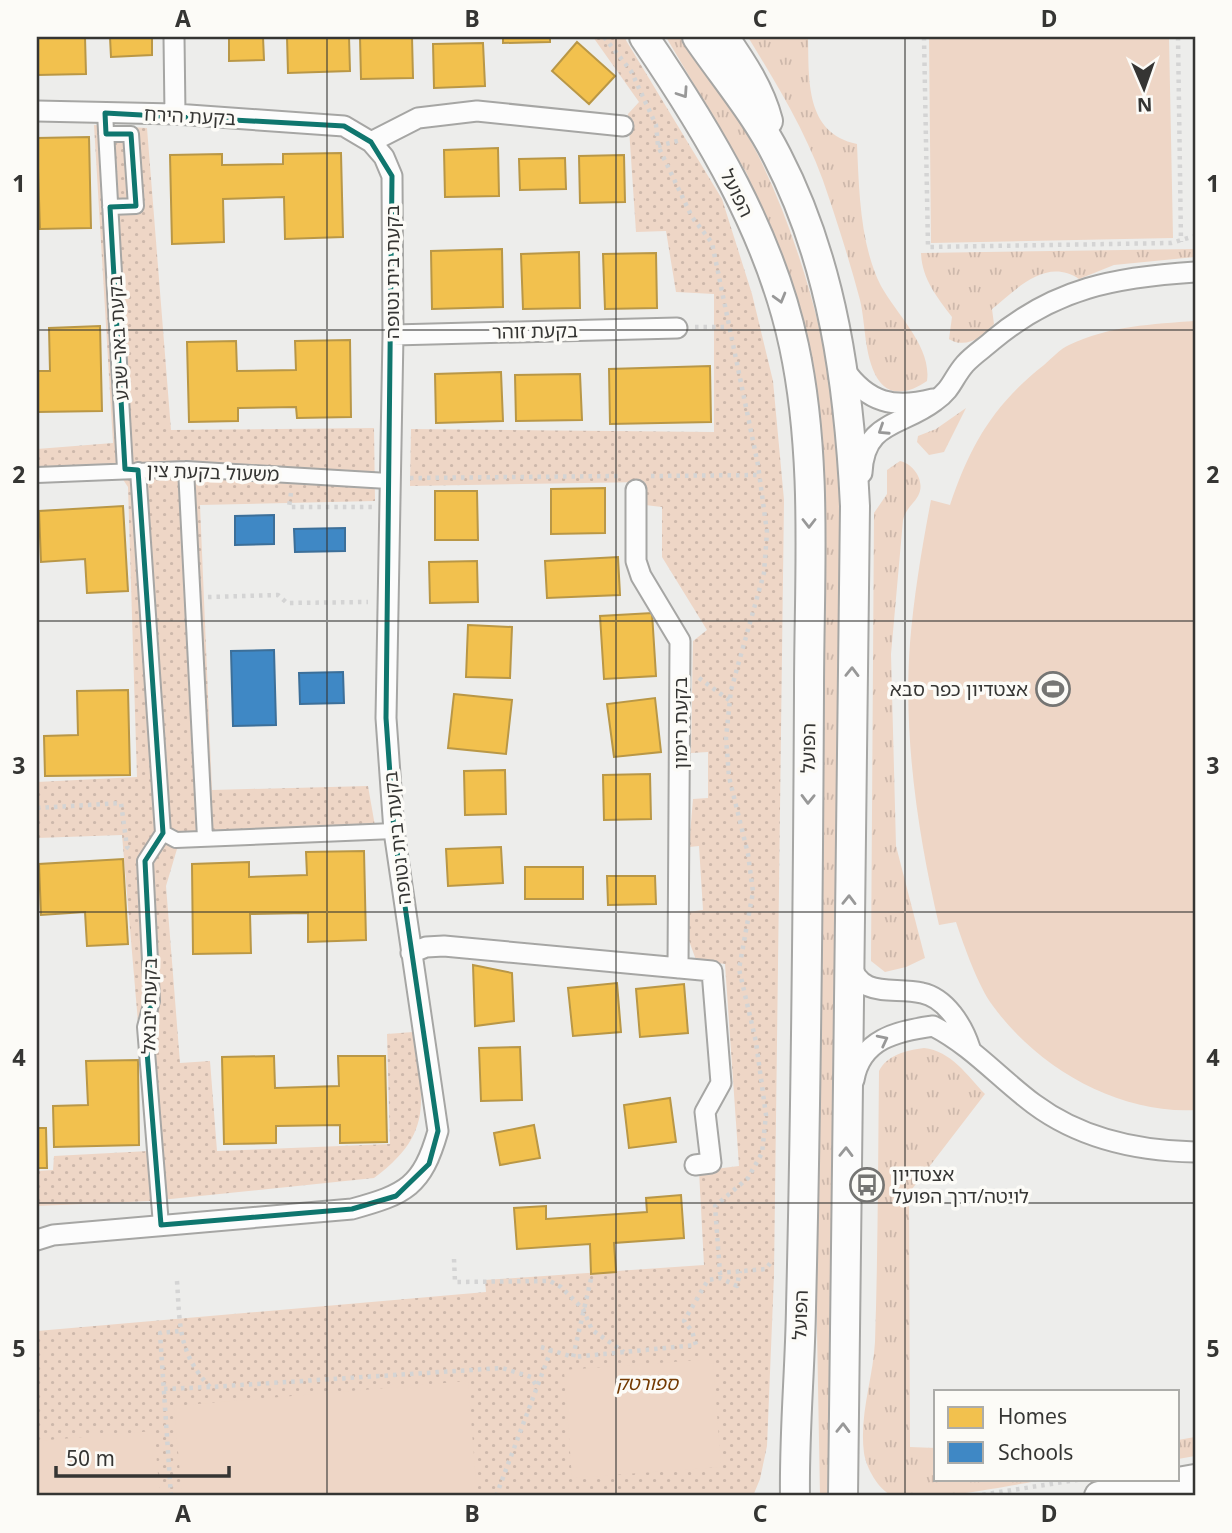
<svg xmlns="http://www.w3.org/2000/svg" width="1232" height="1533" font-family="Georgia,'Noto Sans Hebrew',serif">
	<style>
		.grass { fill: url(#grass-tufts) }
		.park { fill: url(#park-dots) }
		.pitch { fill: #eed6c6 }
		.homes { fill: #f2c14e; stroke: #b99746; stroke-width: 2 }
		.schools { fill: #3f88c5; stroke: #3c6f99; stroke-width: 2 }
		.lines { fill: none; stroke-linecap: round; stroke-linejoin: round }
		.pedestrian-casing { stroke: #a6a6a4; stroke-width: 18 }
		.minor-casing { stroke: #a6a6a4; stroke-width: 23 }
		.secondary-casing { stroke: #a6a6a4; stroke-width: 32 }
		.path { stroke: #d4d4d4; stroke-width: 4.5; stroke-dasharray: 3.5 5; stroke-linecap: butt }
		.pedestrian { stroke: #fcfcfc; stroke-width: 14 }
		.minor { stroke: #fcfcfc; stroke-width: 19 }
		.secondary { stroke: #fcfcfc; stroke-width: 28 }
		.oneway { stroke: #989898 }
		.marked { fill: none; stroke: #0f766e; stroke-width: 5; stroke-linejoin: round }
		.grid { fill: none; stroke: #353533; stroke-width: 2; stroke-opacity: 0.55 }
		.labels { text-anchor: middle; dominant-baseline: central; stroke-width: 7; stroke-linejoin: round; paint-order: stroke }
		.street-label { font-size: 19px; fill: #353533; stroke: #fcfbf7 }
		.poi-label { font-size: 19px; fill: #353533; stroke: #fcfbf7; text-anchor: end }
		.park-label { font-size: 19px; font-style: italic; fill: #733a02; stroke: #fcfbf7 }
		.neatline { fill: none; stroke: #353533; stroke-width: 2.5 }
		.grid-label { font-size: 23px; text-anchor: middle; font-weight: bold; fill: #353533 }
	</style>
	<defs>
		<pattern id="grass-tufts" width="24" height="20" patternUnits="userSpaceOnUse" patternTransform="scale(1.75)"><rect width="24" height="20" fill="#eed6c6"/><path d="M3 7l-1-3M5 7V3M7 7l1-3M15 17l-1-3M17 17v-4M19 17l1-3" fill="none" stroke="#cdb8ab"/></pattern>
		<pattern id="park-dots" width="8" height="8" patternUnits="userSpaceOnUse" patternTransform="scale(1.75)"><rect width="8" height="8" fill="#eed6c6"/><path d="M2 2h.1M6 6h.1" fill="none" stroke="#cdb8ab" stroke-width="1.8" stroke-linecap="round"/></pattern>
	</defs>
	<rect width="100%" height="100%" fill="#ededeb"/>
	<path class="grass" d="M666,37H685C711,75 737,114 758,155C798,237 824,330 837,420C842,455 840,492 841,527L831,1496H820L815,1220L820,746L779,256L747,174Z
		M748,37H808C809,80 805,133 857,144C859,190 860,245 881,286C897,315 932,347 927,381C913,391 892,398 880,382C864,361 866,325 860,300C851,266 840,231 829,198C811,140 779,88 748,37Z
		M1195,249V257L1114,265L1079,279C1046,257 1017,289 992,309L994,324C984,338 964,349 949,339L952,317C937,297 922,279 921,253Z
		M966,408L944,452L929,455L917,442L918,436L936,429Z
		M900,461C914,464 926,482 918,496C913,505 906,508 903,520L891,654L896,846L925,958L906,967L885,972L871,961L874,513L887,494V470Z
		M924,1048C951,1051 967,1075 985,1094L909,1193L910,1447L936,1448V1479H1051C1021,1483 916,1505 893,1496C878,1490 866,1467 864,1453C859,1415 873,1379 875,1342C878,1252 878,1161 879,1071C887,1055 907,1050 924,1048Z
		M1195,1437V1456L1178,1459V1440Z"/>
	<path class="park" d="M593,37H624L722,199L752,294L773,381L784,500L774,1275L767,1446L760,1479L753,1496H37V1331L486,1292L485,1280L704,1265L699,1171L739,1166L725,964L696,960L688,938L687,912L703,910L699,846L689,847L693,799L708,798V752L691,753L693,641L707,630L662,557V507L645,505V482L410,486L411,429L714,432V294L676,292L666,231L636,232L628,114L639,102Z
		M94,125L147,128L171,430L374,428L375,501L200,505L212,790L368,786L375,826L190,839L177,849L166,886L180,1063L210,1061L217,1151L390,1144L387,1034L413,1032C422,1099 436,1132 374,1178L151,1201L37,1206V1171L53,1170L54,1156L149,1151L122,835L37,838V782L137,777L128,487L122,478L37,483V449L113,443Z"/>
	<path class="pitch" d="M929,37H1169L1173,238L931,243Z
		M1195,321V1110C1118,1114 1038,1068 993,1006C978,986 964,946 956,922L939,925C918,835 903,736 910,643C914,595 922,547 931,500L950,505C970,445 994,404 1044,365C1052,358 1060,349 1069,345C1108,326 1154,324 1195,321Z
		M713,1359L721,1467L572,1478L564,1370Z
		M468,1381L477,1494L182,1496L174,1406Z
		M154,1431L160,1496H37V1441Z"/>
	<path class="homes" d="M37,37H85L86,74L37,75Z
		M110,37H152V55L111,57Z
		M229,37H263L264,60L229,61Z
		M287,37H349L350,71L288,73Z
		M360,37H412L413,78L361,79Z
		M503,37H550V42L503,43Z
		M577,42L615,76L589,104L552,71Z
		M483,43L485,86L434,88L433,44Z
		M89,137L91,228L40,229L37,138Z
		M498,148L499,196L445,197L444,150Z
		M341,153L343,237L285,239L284,197L223,199L224,242L172,244L170,155L222,154V165L283,164V154Z
		M624,155L625,202L580,203L579,156Z
		M565,158L566,189L520,190L519,159Z
		M502,249L503,307L432,309L431,251Z
		M579,252L580,308L523,309L521,254Z
		M656,253L657,308L605,309L603,254Z
		M100,326L102,411L37,412V371H50L49,328Z
		M350,340L351,417L297,418L296,407L238,408V421L189,422L187,342L236,341L237,371L296,370L295,341Z
		M710,366L711,422L610,424L609,369Z
		M501,372L503,421L436,423L435,374Z
		M580,374L582,420L516,421L515,375Z
		M605,488V533L551,534V489Z
		M435,491H477L478,540H435Z
		M123,506L128,591L87,593L85,559L41,562L39,511Z
		M618,557L620,595L547,598L545,561Z
		M477,561L478,602L430,603L429,562Z
		M652,613L656,676L604,679L600,616Z
		M468,625L512,627L510,678L466,677Z
		M128,690L130,775L45,776L44,736L78,735L77,691Z
		M454,694L512,700L506,754L448,748Z
		M655,698L661,752L614,757L607,704Z
		M505,770L506,814L465,815L464,771Z
		M650,774L651,819L604,820L603,775Z
		M501,847L503,883L448,886L446,849Z
		M364,851L366,940L308,942V913L250,914L251,953L193,954L192,864L249,862V877L307,875L306,852Z
		M123,859L128,944L87,946L85,912L41,915L39,864Z
		M525,867H583V899H525Z
		M607,876H655L656,904L608,905Z
		M473,965L512,973L514,1021L475,1026Z
		M617,983L621,1032L573,1036L568,988Z
		M684,984L688,1033L640,1037L636,989Z
		M520,1047L522,1100L481,1101L479,1048Z
		M274,1056L275,1088L339,1086L338,1056H385L387,1142L340,1143V1125L276,1126V1143L224,1144L222,1057Z
		M138,1060L139,1145L54,1147L53,1106L88,1105L86,1061Z
		M670,1098L676,1142L629,1148L624,1105Z
		M534,1125L540,1158L500,1165L494,1133Z
		M37,1128H46L47,1168H37Z
		M681,1195L684,1238L614,1243L616,1272L591,1274L590,1244L517,1249L514,1208L546,1206V1219L647,1212L646,1198Z"/>
	<path class="schools" d="M274,515V544L235,545V516Z
		M345,528V551L295,552L294,529Z
		M274,650L276,725L233,726L231,651Z
		M343,672L344,703L300,704L299,673Z"/>
	<g class="lines">
		<g class="pedestrian-casing">
			<path id="pedestrian" d="M105,113L125,469
				M106,134H131L136,206L110,207
				M186,469L205,838
				M138,470L163,833L145,861L152,1001L145,1027L161,1225
				M37,475L186,469L388,481
				M163,833L176,840L394,831"/>
		</g>
		<g class="minor-casing">
			<path id="minor" d="M174,37L175,114
				M37,111L175,114L344,126L371,142L384,157L392,176L393,335L386,718L394,831L438,1131C422,1187 406,1194 352,1209L53,1235L37,1240
				M371,142L418,118L477,111L623,126
				M393,335L677,328
				M844,369C868,403 894,409 933,399
				M862,473C864,421 901,427 935,401C953,388 952,379 965,364C973,355 984,348 993,340C1055,288 1116,277 1195,272
				M636,490V561L641,576L680,641L678,968
				M411,953L426,947L444,946L712,971L721,1083L705,1112L711,1163L695,1165
				M850,962C860,1000 893,986 922,993C946,998 963,1026 970,1048
				M854,1080C861,1039 897,1031 933,1026C972,1046 999,1078 1034,1104C1081,1139 1138,1151 1195,1152"/>
		</g>
		<g class="secondary-casing">
			<path id="secondary" d="M644,37C708,131 770,233 794,346C818,458 809,578 809,691C808,897 806,1103 801,1308C800,1371 794,1433 795,1496
				M697,37C723,75 756,114 777,156C833,264 849,385 855,506L843,1496
				M724,37C742,63 760,90 768,121
				M1099,1496L1195,1479"/>
		</g>
		<path class="path" d="M604,37L631,71L656,125L658,146L692,217L712,243L758,465L767,532L764,573L731,690L726,738L729,777L748,854L753,892L739,969L756,1042L766,1115L762,1153L748,1178L715,1206L720,1273L766,1269L773,1259
			M924,37L928,247L1171,243L1195,236
			M1178,37L1181,242
			M658,146L681,140
			M695,327H729
			M651,476L759,475
			M410,478L622,476
			M291,493L289,507H372
			M208,597L278,595L287,603L368,602
			M699,678L729,700
			M37,808L121,803L127,847L132,851
			M454,1259L455,1282L550,1281L561,1287L583,1309L592,1330L624,1352
			M591,1279L573,1357L696,1345L692,1331L684,1321L708,1280L720,1278L737,1286L740,1271
			M177,1281C180,1325 178,1353 210,1387L502,1368L531,1377L537,1387
			M541,1347L573,1357
			M164,1389L210,1387
			M171,1496L160,1333L181,1331
			M496,1496L551,1350
			M974,1496L1083,1479"/>
		<use href="#pedestrian" class="pedestrian"/>
		<use href="#minor" class="minor"/>
		<use href="#secondary" class="secondary"/>
	</g>
	<defs><path id="oneway-chevron" d="M-2-3.5L2.5 0L-2 3.5" fill="none" stroke-width="1.6" stroke-linecap="round" stroke-linejoin="round" transform="scale(1.75)"/></defs>
	<g class="oneway">
		<use href="#oneway-chevron" transform="translate(683 93) rotate(56)"/>
		<use href="#oneway-chevron" transform="translate(780 298) rotate(74)"/>
		<use href="#oneway-chevron" transform="translate(883 430) rotate(147)"/>
		<use href="#oneway-chevron" transform="translate(809 523) rotate(90)"/>
		<use href="#oneway-chevron" transform="translate(852 672) rotate(-89)"/>
		<use href="#oneway-chevron" transform="translate(808 799) rotate(91)"/>
		<use href="#oneway-chevron" transform="translate(849 900) rotate(-89)"/>
		<use href="#oneway-chevron" transform="translate(883 1040) rotate(-27)"/>
		<use href="#oneway-chevron" transform="translate(846 1152) rotate(-89)"/>
		<use href="#oneway-chevron" transform="translate(843 1428) rotate(-89)"/>
	</g>
	<path class="marked" d="M105,113L344,126L371,142L392,176L386,718L394,831L438,1131L429,1164L396,1196L352,1209L161,1225L145,1027L152,1001L145,861L163,833L138,470L125,469L110,207L136,206L131,134H106Z"/>
	<path class="grid" d="M327,37V1496M616,37V1496M905,37V1496M37,330H1195M37,621H1195M37,912H1195M37,1203H1195"/>
	<defs>
		<g id="stadium-ring" transform="scale(1.75)"><circle r="9.5" fill="#fcfbf7" stroke="#757573" stroke-width="1.5"/><path d="M0-5a6.5 5 0 1 0 0 10a6.5 5 0 1 0 0-10ZM-3.5-1.8h7v3.6h-7Z" fill="#757573"/></g>
		<g id="bus-ring" transform="scale(1.75)"><circle r="9.5" fill="#fcfbf7" stroke="#757573" stroke-width="1.5"/><path d="M-5-6H5V4H4V6H2V4H-2V6H-4V4H-5ZM-3.5-4V0h7V-4ZM-3.5 1.2v1.5H-2V1.2ZM2 1.2v1.5H3.5V1.2Z" fill="#757573"/></g>
	</defs>
	<g fill-rule="evenodd">
		<use href="#stadium-ring" x="1053" y="689"/>
		<use href="#bus-ring" x="867" y="1185"/>
	</g>
	<g class="labels">
		<g class="street-label">
			<text transform="translate(190 116) rotate(3)">בקעת הירח</text>
			<text transform="translate(737 193) rotate(64)">הפועל</text>
			<text transform="translate(392 272) rotate(-90)">בקעת בית נטופה</text>
			<text transform="translate(535 331) rotate(-1)">בקעת זוהר</text>
			<text transform="translate(118 338) rotate(-93)">בקעת באר שבע</text>
			<text transform="translate(213 472) rotate(2)">משעול בקעת צין</text>
			<text transform="translate(680 723) rotate(-90)">בקעת רימון</text>
			<text transform="translate(808 748) rotate(-89)">הפועל</text>
			<text transform="translate(397 838) rotate(-96)">בקעת בית נטופה</text>
			<text transform="translate(149 1006) rotate(-89)">בקעת יבנאל</text>
			<text transform="translate(800 1315) rotate(-88)">הפועל</text>
		</g>
		<g class="poi-label">
			<text x="1028" y="689">אצטדיון כפר סבא</text>
			<text x="892" y="1174" text-anchor="start">אצטדיון<tspan x="892" dy="22">לויטה/דרך הפועל</tspan></text>
		</g>
		<g class="park-label">
			<text x="647" y="1383">ספורטק</text>
		</g>
	</g>
	<rect width="1232" height="1533" fill="none" stroke="#fcfbf7" stroke-width="77"/>
	<rect x="934" y="1390" width="245" height="91" fill="#fcfbf7" stroke="#acaca9" stroke-width="2"/>
	<rect x="948" y="1407" width="35" height="21" fill="#f2c14e" stroke="#acaca9" stroke-width="2"/>
	<text x="998" y="1424" font-size="21" fill="#353533">Homes</text>
	<rect x="948" y="1442" width="35" height="21" fill="#3f88c5" stroke="#acaca9" stroke-width="2"/>
	<text x="998" y="1460" font-size="21" fill="#353533">Schools</text>
	<g transform="translate(1144 88) rotate(178)" stroke="#fcfbf7" stroke-width="5" paint-order="stroke">
	<path d="M0-5L12 26L0 18L-12 26Z" fill="#353533"/>
	<text y="-10" font-size="19" font-weight="bold" text-anchor="middle" fill="#353533">N</text>
	</g>
	<path d="M56 1466v10h173v-10" fill="none" stroke="#353533" stroke-width="3.5"/>
	<text x="66" y="1466" font-size="21" fill="#353533" stroke="#fcfbf7" stroke-width="5" paint-order="stroke">50 m</text>
	<rect x="38" y="38" width="1156" height="1456" class="neatline"/>
	<g class="grid-label">
		<text x="183" y="27">A</text>
		<text x="472" y="27">B</text>
		<text x="760" y="27">C</text>
		<text x="1049" y="27">D</text>
		<text x="19" y="192">1</text>
		<text x="1213" y="192">1</text>
		<text x="19" y="483">2</text>
		<text x="1213" y="483">2</text>
		<text x="19" y="774">3</text>
		<text x="1213" y="774">3</text>
		<text x="19" y="1066">4</text>
		<text x="1213" y="1066">4</text>
		<text x="19" y="1357">5</text>
		<text x="1213" y="1357">5</text>
		<text x="183" y="1522">A</text>
		<text x="472" y="1522">B</text>
		<text x="760" y="1522">C</text>
		<text x="1049" y="1522">D</text>
	</g>
</svg>
